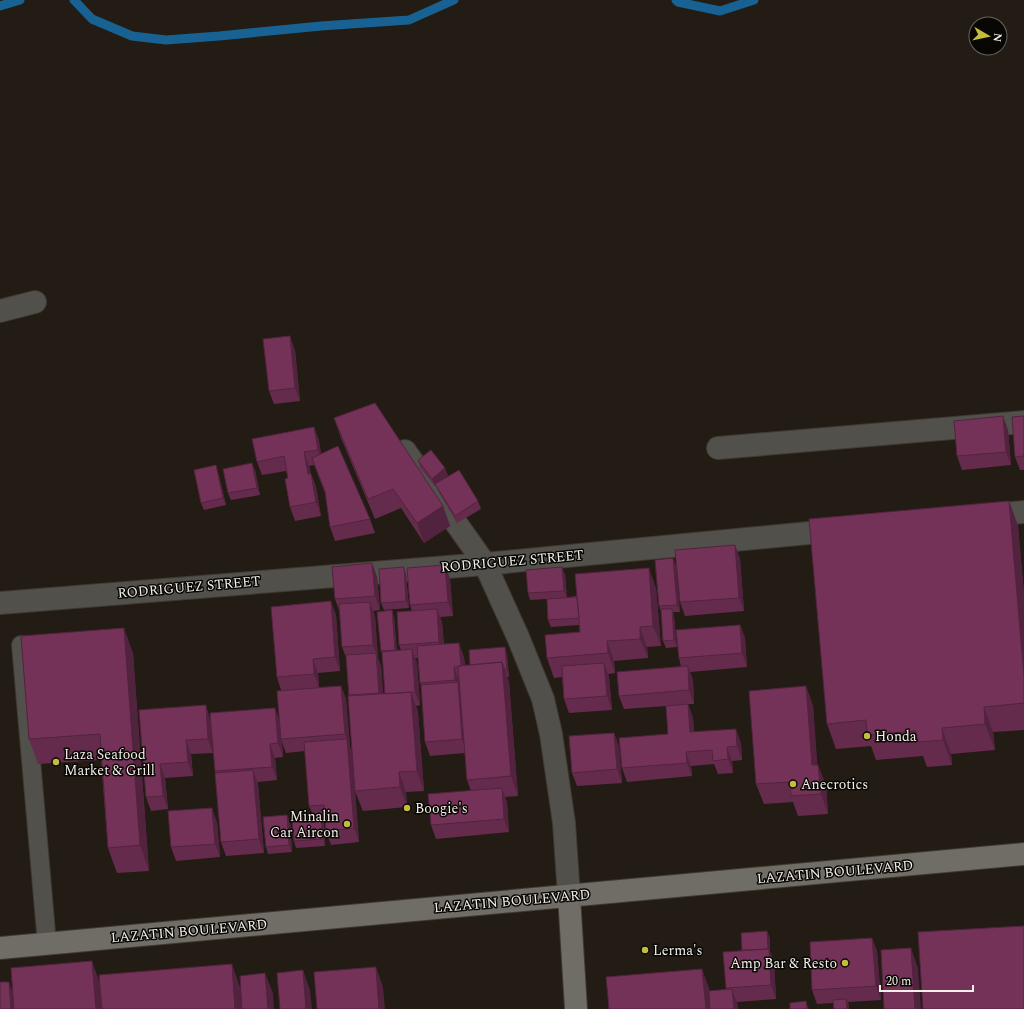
<svg xmlns="http://www.w3.org/2000/svg" width="1024" height="1009" font-family="Spectral,serif">
	<style>
		.lines { fill: none; stroke-linecap: round; stroke-linejoin: round }
		.stream { stroke: #176292; stroke-width: 9 }
		.lane-casing { stroke: #3f3932; stroke-width: 20 }
		.street-casing { stroke: #3f3932; stroke-width: 24 }
		.secondary-casing { stroke: #3f3932; stroke-width: 24 }
		.lane { stroke: #51504b; stroke-width: 18 }
		.street { stroke: #51504b; stroke-width: 22 }
		.secondary { stroke: #6f6d65; stroke-width: 22 }
		.wall { fill: #652b4c }
		.shaded-wall { fill: #52233e }
		.building { fill: #753258; stroke: #52233e }
		.poi-dot { fill: #c3bd3e; stroke: #090704; stroke-width: 1.5 }
		.labels { text-anchor: middle; dominant-baseline: central; stroke-width: 3; stroke-linejoin: round; paint-order: stroke }
		.street-label { font-size: 14px; fill: #f2eee8; stroke: #090704 }
		.poi-label { font-size: 14px; fill: #f2eee8; stroke: #090704; text-anchor: start }
	</style>
	<rect width="100%" height="100%" fill="#221c14"/>
	<g class="lines">
		<path class="stream" d="M74,0L92,19L132,36L166,40L219,36L321,26L409,20L454,0
			M676,0L678,2L720,11L754,0
			M0,6L20,0"/>
		<g class="lane-casing">
			<path id="lane" d="M21,645L47,944"/>
		</g>
		<g class="street-casing">
			<path id="street" d="M0,311L35,302
				M718,448L1024,422
				M405,451L485,564L518,637L543,699L551,734L564,823L569,896
				M983,516L1024,512
				M0,603L485,564L840,530"/>
		</g>
		<g class="secondary-casing">
			<path id="secondary" d="M569,896L576,1009
				M0,948L1024,854"/>
		</g>
		<use href="#lane" class="lane"/>
		<use href="#street" class="street"/>
		<use href="#secondary" class="secondary"/>
	</g>
	<path class="wall" d="M295,350L300,401L274,404L269,391Z
		M1024,416V470H1020L1015,457Z
		M334,418L443,506L450,526L424,543L401,508L375,519L341,438Z
		M314,427L319,441L321,454L370,519L375,533L335,541L330,527L325,493L314,465L309,466L311,474L316,487L321,516L295,521L290,507L288,478L286,471L262,475L257,462Z
		M1008,430L1011,465L962,470L957,456Z
		M418,460L448,475L444,479L478,501L481,509L457,523L438,491L436,485L435,486L420,468Z
		M255,470L260,495L231,500L228,493Z
		M218,472L226,505L204,510L201,503Z
		M1009,501L1018,526L1024,594V730L993,732L995,750L951,754L952,765L927,767L923,756L876,760L871,746L836,749L827,724Z
		M735,545L740,559L744,611L685,616L680,602Z
		M372,563L377,577L380,610L373,611L375,616L378,658L381,666L383,694H385L382,654L381,651L392,610L394,617L397,651L401,650L399,645L412,611L410,605L445,565L450,579L453,616L440,617L442,622L444,644L464,657L465,665H470L507,654L509,677H507L509,682L518,796L505,797L507,802L509,832L436,839L431,825L471,791L467,780L465,753L430,756L425,742L421,685L420,683L418,658H415L417,663L420,705L416,706L418,712L424,791L406,792L407,807L363,811L355,791L346,657L342,647L340,613L335,599Z
		M676,565L680,612H673L674,616L677,647L666,648L663,641L661,611L659,606Z
		M406,574L409,608L384,610L381,603Z
		M565,574L567,597L656,588L661,646L647,647L648,658L614,661L615,673L608,674L609,677L612,710L569,713L564,699L562,677L554,678L547,658L580,632L579,625L551,627L548,620L547,599L530,600L528,593Z
		M336,615L340,671L318,673L319,687L341,686L346,699L350,747L352,752L359,842L331,845L326,831L325,819H322L324,823L325,846L296,848L294,841L314,817L309,806L305,751L286,753L282,742L283,757L275,758L277,780L258,782V784L264,853L226,856L221,842L211,721L213,753L191,754L193,776L165,778L168,809L151,811L146,797L139,710L210,719L275,708L279,720L281,690L277,677Z
		M740,625L745,638L747,667L690,672L693,680L694,704H688L693,718L694,732L741,743L742,760L732,761L733,773L718,774L714,764L691,766L692,776L627,782L622,768L668,734L666,706L624,709L619,696L681,667L679,658Z
		M133,653L149,871L117,873L108,848L101,760L38,764L29,739Z
		M806,686L813,706L817,765L826,785L828,814L798,816L793,802L764,804L756,784Z
		M614,733L619,747L622,783L577,786L572,773Z
		M217,822L220,857L176,861L171,847Z
		M290,822L292,852L268,854L266,847Z
		M770,938V952L774,962L776,999L737,1002L738,1009H609L702,969L709,989L710,991L726,989V988L742,950Z
		M872,938L877,951L881,1000L848,1002L849,1006V1009H834L833,1003L817,1004L812,990Z"/>
	<path class="shaded-wall" d="M290,336L295,350L300,401L295,388Z
		M1003,416L1008,430L1011,465L1006,452Z
		M314,427L319,441L323,464L318,450Z
		M304,452L309,466L313,488L308,474Z
		M252,463L255,470L260,495L257,488Z
		M216,465L218,472L226,505L223,498Z
		M445,468L448,475L435,486L432,479Z
		M311,474L316,487L321,516L316,502Z
		M1009,501L1018,526L1024,594V676Z
		M443,506L450,526L424,543L417,523Z
		M735,545L740,559L744,611L739,598Z
		M673,558L676,565L680,612L677,605Z
		M372,563L377,577L380,610L375,596Z
		M445,565L450,579L453,616L448,602Z
		M404,567L406,574L409,608L406,601Z
		M562,567L565,574L567,598L564,591Z
		M649,568L656,588L661,646L653,626Z
		M331,601L336,615L340,671L335,657Z
		M370,602L375,616L378,658L373,645Z
		M437,609L442,622L444,656L439,642Z
		M672,609L674,616L677,647L674,640Z
		M392,610L394,617L397,657L395,650Z
		M740,625L745,638L747,667L742,653Z
		M640,627L647,647L648,658L640,639Z
		M124,628L133,653L149,871L140,845Z
		M607,641L614,661L615,673L608,653Z
		M459,643L464,657L466,680L461,667Z
		M505,647L507,654L509,677L507,670Z
		M412,649L417,663L420,705L415,692Z
		M376,653L381,666L384,706L379,693Z
		M313,659L318,673L319,688L314,674Z
		M502,662L509,682L518,796L511,776Z
		M604,663L609,677L612,710L607,696Z
		M688,666L693,680L694,704L689,690Z
		M454,667L459,681L467,753L462,739L458,688L455,680Z
		M341,686L346,699L350,747L352,752L359,842L354,828L347,739L345,734Z
		M806,686L813,706L819,785L812,765Z
		M411,692L418,712L424,791L417,771Z
		M688,704L693,718L695,746L690,732Z
		M206,705L210,719L213,753L208,739Z
		M984,707L993,732L995,750L985,724Z
		M275,708L280,722L281,739L282,742L283,757L278,743Z
		M942,728L951,754L952,765L943,740Z
		M736,729L741,743L742,760L737,746Z
		M614,733L619,747L622,783L617,769Z
		M186,740L191,754L193,776L188,762Z
		M270,744L275,758L277,780L272,767Z
		M727,747L732,761L733,773L728,759Z
		M686,752L691,766L692,776L687,763Z
		M160,764L165,778L168,809L163,796Z
		M818,765L826,785L828,814L821,794Z
		M253,770L258,784L264,853L259,839Z
		M399,772L406,792L407,807L400,787Z
		M502,788L507,802L509,832L504,819Z
		M212,808L217,822L220,857L215,844Z
		M287,815L290,822L292,852L289,845Z
		M321,816L324,823L325,846L323,839Z
		M767,931L770,938V952L774,962L776,999L771,985L768,949Z
		M872,938L877,951L881,1000L876,986Z
		M911,948L918,968L921,1009H915Z
		M92,961L101,986L103,1009H96Z
		M232,964L241,990L243,1009H235Z
		M376,967L383,987L385,1009H379Z
		M702,969L709,989L711,1009H706Z
		M303,970L310,990L312,1009H306Z
		M265,973L273,993L274,1009H268Z
		M9,982L14,995L15,1009H11Z
		M732,989L737,1003L738,1009H734Z
		M846,999L849,1006V1009H847Z
		M806,1001L809,1009H807Z"/>
	<path class="building" d="M290,336L295,388L269,391L263,339Z
		M375,403L443,506L417,523L393,489L368,499L334,418Z
		M1003,416L1006,452L957,456L954,421Z
		M1024,416V456L1015,457L1012,417Z
		M314,427L318,450L304,452L308,474H311L316,502L290,507L285,479L288,478L284,456L257,462L252,439Z
		M338,446L370,519L330,527L325,491L312,458Z
		M431,450L445,468L432,479L418,460Z
		M252,463L257,488L228,493L223,469Z
		M216,465L223,498L201,503L194,470Z
		M459,470L478,501L455,516L435,484Z
		M1009,501L1024,676V703L984,707L985,724L942,728L943,740L918,742L916,731L867,735L866,720L827,724L809,519Z
		M735,545L739,598L680,602L675,550Z
		M673,558L677,605L659,606L655,560Z
		M372,563L375,596L335,599L332,567Z
		M445,565L448,602L410,605L407,568Z
		M404,567L406,601L381,603L379,569Z
		M562,567L564,591L528,593L526,570Z
		M649,568L653,626L640,627V639L607,641L608,653L547,658L545,635L580,632L575,574Z
		M577,597L579,618L548,620L547,599Z
		M331,601L335,657L313,659L314,674L277,677L271,607Z
		M370,602L373,645L342,647L339,604Z
		M437,609L439,642L399,645L397,612Z
		M661,609H672L674,640L663,641Z
		M392,610L395,650L381,651L377,612Z
		M740,625L742,653L679,658L676,630Z
		M124,628L140,845L108,848L100,734L29,739L21,636Z
		M459,643L461,666H458V667H454L455,680L420,683L417,646Z
		M505,647L507,670H505L502,662L470,665L469,650Z
		M412,649L415,692L385,694L382,652Z
		M376,653L379,693L349,695L346,655Z
		M502,662L511,776L467,780L458,666Z
		M604,663L607,696L564,699L562,666Z
		M688,666L689,690L619,696L617,672Z
		M458,682L462,739L425,742L421,685Z
		M341,686L345,734L281,739L277,691Z
		M806,686L812,765H818L821,794L791,796L790,782L756,784L749,691Z
		M411,692L417,771L399,772L400,787L355,791L348,696Z
		M688,704L690,732L736,729L737,746L727,747L728,759L713,761L712,750L686,752L687,763L622,768L619,738L668,734L666,706Z
		M206,705L208,739L186,740L188,762L160,764L163,796L146,797L139,710Z
		M275,708L278,743L270,744L272,767L215,771L210,713Z
		M614,733L617,769L572,773L569,736Z
		M347,739L354,828L326,831L324,805L309,806L304,742Z
		M253,770L259,839L221,842L215,773Z
		M502,788L504,819L431,825L428,794Z
		M212,808L215,844L171,847L168,811Z
		M287,815L289,845L266,847L263,817Z
		M321,816L323,839L294,841L292,819Z
		M1024,926V1009H923L918,932Z
		M767,931L768,949L742,950L741,933Z
		M872,938L876,986L812,990L810,942Z
		M911,948L915,1009H884L881,950Z
		M769,949L771,985L726,988L723,952Z
		M92,961L96,1009H14L11,968Z
		M232,964L235,1009H102L99,975Z
		M376,967L379,1009H317L314,972Z
		M702,969L706,1009H609L606,977Z
		M303,970L306,1009H280L277,973Z
		M265,973L268,1009H242L240,976Z
		M0,982H9L11,1009H0Z
		M732,989L734,1009H710L709,991Z
		M846,999L847,1009H834L833,1000Z
		M806,1001L807,1009H790V1003Z"/>
	<g class="poi-dot">
		<circle cx="867" cy="736" r="4"/>
		<circle cx="56" cy="762" r="4"/>
		<circle cx="793" cy="784" r="4"/>
		<circle cx="407" cy="808" r="4"/>
		<circle cx="347" cy="824" r="4"/>
		<circle cx="645" cy="950" r="4"/>
		<circle cx="845" cy="963" r="4"/>
	</g>
	<g class="labels">
		<g class="street-label">
			<text transform="translate(512 561) rotate(-5)">RODRIGUEZ STREET</text>
			<text transform="translate(189 587) rotate(-5)">RODRIGUEZ STREET</text>
			<text transform="translate(835 872) rotate(-5)">LAZATIN BOULEVARD</text>
			<text transform="translate(512 901) rotate(-5)">LAZATIN BOULEVARD</text>
			<text transform="translate(189 931) rotate(-5)">LAZATIN BOULEVARD</text>
		</g>
		<g class="poi-label">
			<text x="875" y="736">Honda</text>
			<text x="64" y="754">Laza Seafood<tspan x="64" dy="16">Market &amp; Grill</tspan></text>
			<text x="801" y="784">Anecrotics</text>
			<text x="415" y="808">Boogie's</text>
			<text x="339" y="816" text-anchor="end">Minalin<tspan x="339" dy="16">Car Aircon</tspan></text>
			<text x="653" y="950">Lerma's</text>
			<text x="837" y="963" text-anchor="end">Amp Bar &amp; Resto</text>
		</g>
	</g>
	<g transform="translate(988 36) rotate(99)"><circle r="19" fill="#090704" stroke="#66635f"/>
	<path d="M0-3L7 15L0 10L-7 15Z" fill="#c3bd3e"/>
	<text y="-6" font-size="11" font-weight="bold" text-anchor="middle" fill="#f2eee8">N</text>
	</g>
	<path d="M880 985v6h93v-6" fill="none" stroke="#f2eee8" stroke-width="2"/>
	<text x="886" y="985" font-size="12" fill="#f2eee8" stroke="#090704" stroke-width="3" paint-order="stroke">20 m</text>
</svg>
